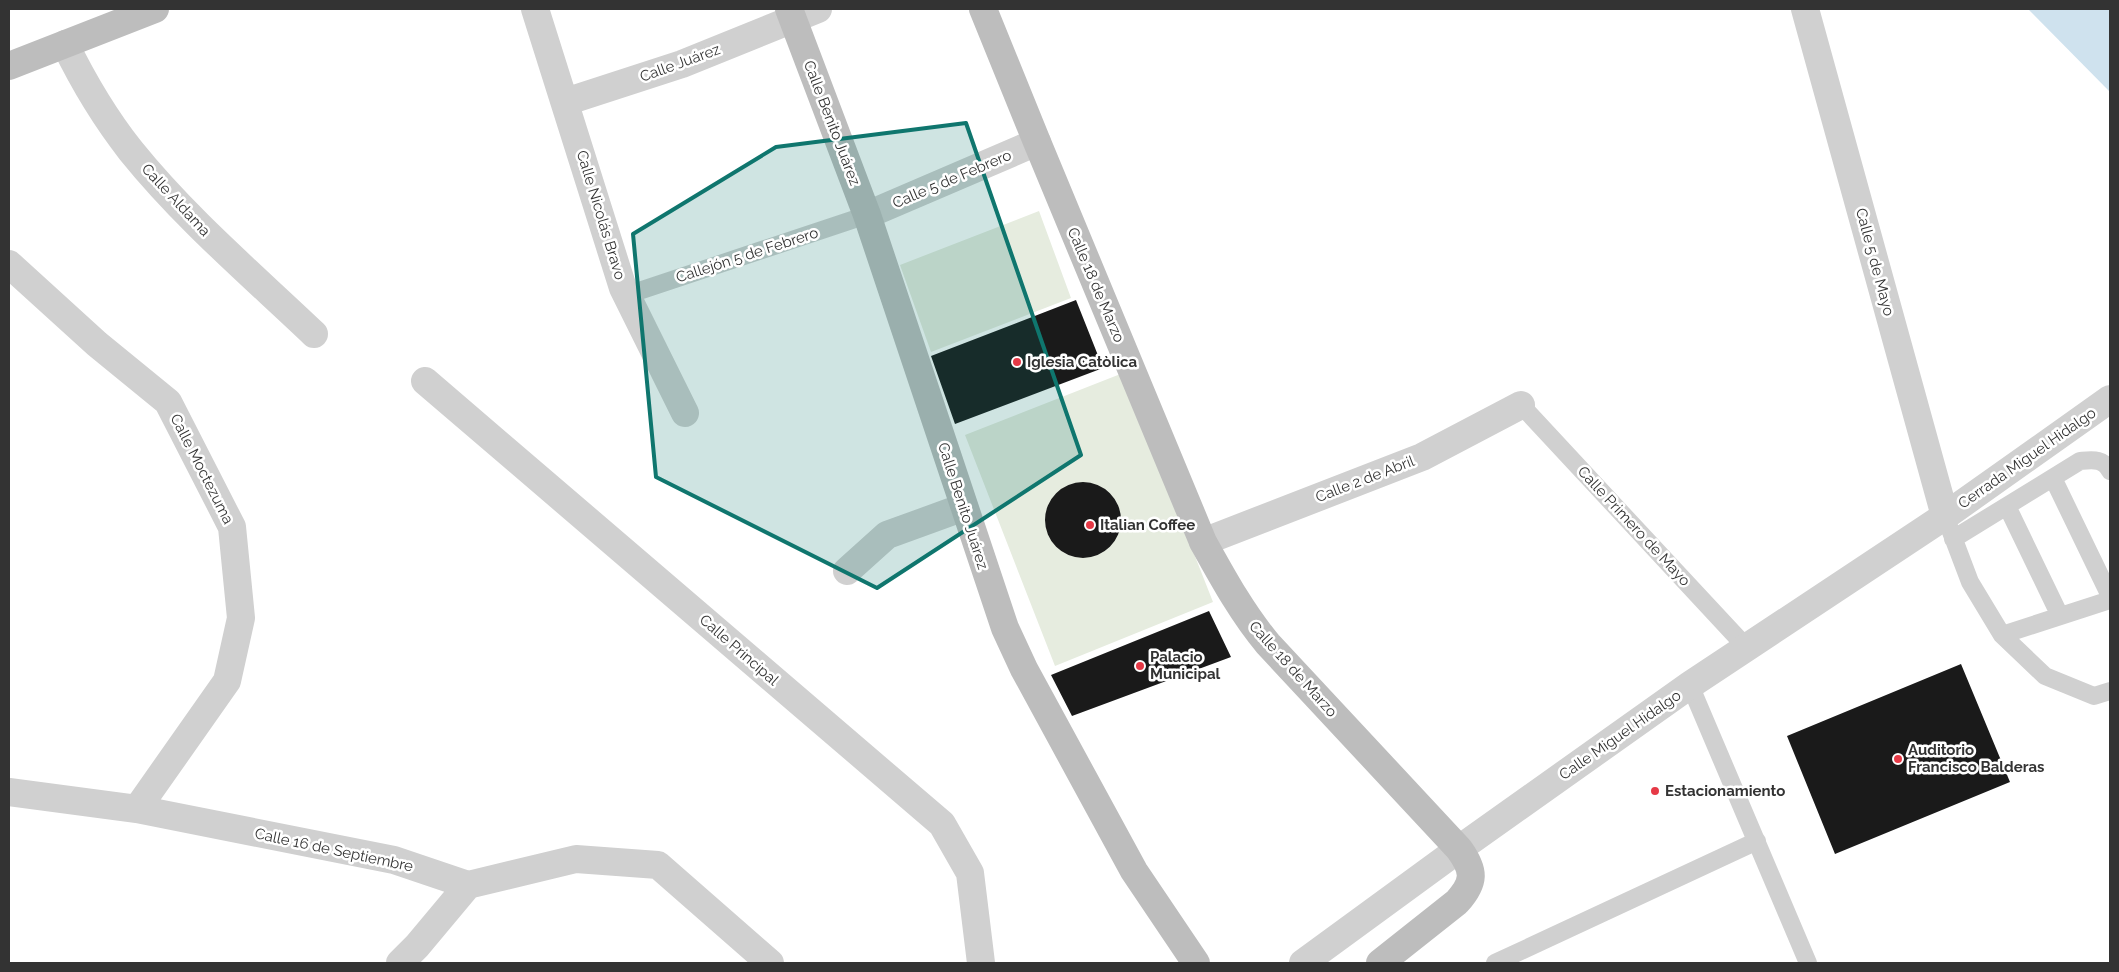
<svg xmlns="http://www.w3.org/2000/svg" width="2119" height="972" font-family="Raleway,sans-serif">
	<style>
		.green { fill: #e6ecdf }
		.water { fill: #cfe2ee }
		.building { fill: #1a1a1a }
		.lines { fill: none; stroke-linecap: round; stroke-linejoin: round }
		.lane { stroke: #d0d0d0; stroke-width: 18 }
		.street { stroke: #d0d0d0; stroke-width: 28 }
		.secondary { stroke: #bdbdbd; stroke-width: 28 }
		.marked { fill: #0f766e; fill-opacity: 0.2; stroke: #0f766e; stroke-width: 4; stroke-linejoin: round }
		.poi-dot { fill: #e63946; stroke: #fff; stroke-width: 2 }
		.labels { text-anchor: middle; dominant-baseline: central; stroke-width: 5; stroke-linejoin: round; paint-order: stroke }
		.street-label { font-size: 15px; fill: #333; stroke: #fff }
		.poi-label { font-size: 15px; font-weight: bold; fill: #333; stroke: #fff; text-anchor: start }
	</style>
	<rect width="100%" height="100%" fill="#fff"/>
	<path class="green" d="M1039,211L1071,298L931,352L900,265Z
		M1123,373L1213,602L1055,666L965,435Z"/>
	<path class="water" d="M2028,9H2110V92Z"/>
	<path class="building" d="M1076,300L1103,368L955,424L931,356Z
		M1045 520a38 38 0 1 1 76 0a38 38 0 1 1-76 0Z
		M1209,611L1231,657L1072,716L1051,675Z
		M1961,664L2010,782L1835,854L1787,736Z"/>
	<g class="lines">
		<path class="lane" d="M627,295L867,215
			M1521,405L1747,648
			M2053,478L2110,596
			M2007,506L2060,616
			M1945,516L1970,582L2002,635L2045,676L2094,696L2110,691
			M1953,539L2080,461C2092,460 2104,458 2110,471
			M2002,635L2110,600
			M1690,685L1808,963
			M1495,963L1757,841"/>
		<path class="street" d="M535,9L623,288L685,413
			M1805,9L1945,516
			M65,44C83,81 105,118 131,151C185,218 252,275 314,334
			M565,102L682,64L818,9
			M867,215L1037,142
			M9,264L97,344L168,402L232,527L241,618L227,681L137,809
			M425,381L942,824L970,873L981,963
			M1203,542L1422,457L1521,405
			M847,571L887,535L964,507
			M9,792L137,809L394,860L468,885L576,859L658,865L770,963
			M400,963L417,946L468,885
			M1303,963L1459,849L1690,685L1945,516L2110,399"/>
		<path class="secondary" d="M789,9L867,215L1005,628L1024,669L1134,871L1196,963
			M983,9L1037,142L1203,542C1223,578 1242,613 1268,644L1459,849C1475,871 1475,882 1457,902L1380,963
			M9,66L155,9"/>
	</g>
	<path class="marked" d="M966,123L1081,455L877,588L656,477L633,234L776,147Z"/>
	<g class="poi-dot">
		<circle cx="1017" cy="362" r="5"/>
		<circle cx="1090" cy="525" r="5"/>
		<circle cx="1140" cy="666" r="5"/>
		<circle cx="1898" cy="759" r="5"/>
		<circle cx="1655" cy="791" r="5"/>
	</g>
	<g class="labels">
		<g class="street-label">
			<text transform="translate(680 63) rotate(-20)">Calle Juárez</text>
			<text transform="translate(832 123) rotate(69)">Calle Benito Juárez</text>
			<text transform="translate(952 179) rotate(-23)">Calle 5 de Febrero</text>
			<text transform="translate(176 200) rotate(47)">Calle Aldama</text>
			<text transform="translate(601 215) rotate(73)">Calle Nicolás Bravo</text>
			<text transform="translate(747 255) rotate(-18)">Callejón 5 de Febrero</text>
			<text transform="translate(1875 262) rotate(75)">Calle 5 de Mayo</text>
			<text transform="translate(1096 285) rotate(67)">Calle 18 de Marzo</text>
			<text transform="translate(2027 458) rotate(-35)">Cerrada Miguel Hidalgo</text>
			<text transform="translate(202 469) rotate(63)">Calle Moctezuma</text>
			<text transform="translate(1365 479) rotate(-21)">Calle 2 de Abril</text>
			<text transform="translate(963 506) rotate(72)">Calle Benito Juárez</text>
			<text transform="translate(1634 526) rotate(47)">Calle Primero de Mayo</text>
			<text transform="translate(739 650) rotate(41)">Calle Principal</text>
			<text transform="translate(1293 669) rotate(48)">Calle 18 de Marzo</text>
			<text transform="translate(1620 735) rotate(-35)">Calle Miguel Hidalgo</text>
			<text transform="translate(334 850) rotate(12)">Calle 16 de Septiembre</text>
		</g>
		<g class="poi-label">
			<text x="1027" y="362">Iglesia Catòlica</text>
			<text x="1100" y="525">Italian Coffee</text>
			<text x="1150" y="657">Palacio<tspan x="1150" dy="17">Municipal</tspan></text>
			<text x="1908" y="750">Auditorio<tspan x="1908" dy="17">Francisco Balderas</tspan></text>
			<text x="1665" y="791">Estacionamiento</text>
		</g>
	</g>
	<rect width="2119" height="972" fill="none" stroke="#333333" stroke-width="20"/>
</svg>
